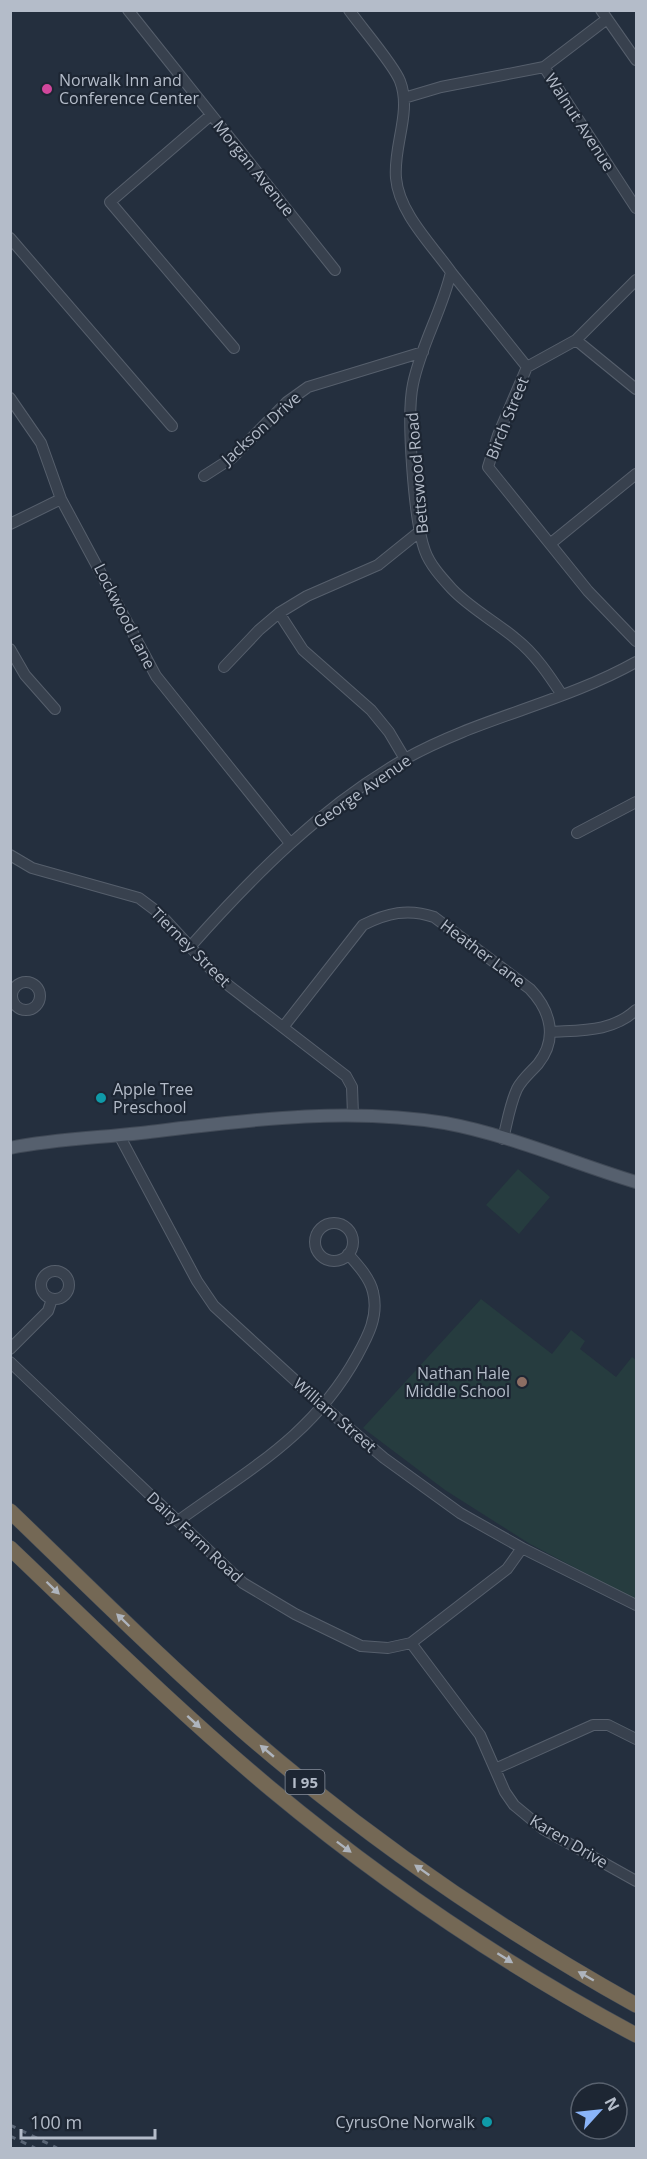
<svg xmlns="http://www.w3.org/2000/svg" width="647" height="2159" font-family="'Open Sans',sans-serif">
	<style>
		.green { fill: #263c3f }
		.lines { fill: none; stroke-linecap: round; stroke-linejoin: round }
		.minor-casing { stroke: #565f6c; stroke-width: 12 }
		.major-casing { stroke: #414a57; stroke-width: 14 }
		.highway-casing { stroke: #434c59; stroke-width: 16 }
		.minor { stroke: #38414e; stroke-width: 10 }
		.major { stroke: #56606e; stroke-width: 12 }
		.highway { stroke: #746855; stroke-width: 15 }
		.rail { stroke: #5a6575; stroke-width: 3; stroke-dasharray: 6 6; stroke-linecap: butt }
		.oneway { fill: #aeb4bd }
		.hotel-dot { fill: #d1479c; stroke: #1d2633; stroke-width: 2 }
		.culture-dot { fill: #0f9aa8; stroke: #1d2633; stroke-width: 2 }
		.education-dot { fill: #8d6e63; stroke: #1d2633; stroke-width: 2 }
		.labels { text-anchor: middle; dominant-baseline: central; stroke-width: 4.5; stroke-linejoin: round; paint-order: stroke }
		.shield { fill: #1d2633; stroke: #878f9c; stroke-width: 1.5 }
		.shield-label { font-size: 15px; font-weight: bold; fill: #b4bcc9 }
		.poi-label { font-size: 16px; fill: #b4bcc9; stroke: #1d2633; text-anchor: start }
		.street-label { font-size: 16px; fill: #b4bcc9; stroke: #1d2633 }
	</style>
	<rect width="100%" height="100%" fill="#242f3e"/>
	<path class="green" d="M518,1169L550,1197L519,1234L486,1205Z
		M481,1299L552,1354L571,1330L585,1341L580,1349L616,1377L632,1357L636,1360V1600L530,1544L445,1490L363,1428Z"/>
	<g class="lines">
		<g class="minor-casing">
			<path id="minor" d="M128,10L335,270
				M349,10C361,27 394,65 400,81C412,112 393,146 396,178C399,213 432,245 451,272C442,311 421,345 413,384C406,416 414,521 425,551C430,565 442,578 452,589C470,608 496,622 516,639C535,654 549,675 562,695
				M601,10L636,60
				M544,67L636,208
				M404,98L441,87L544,67L607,19
				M211,115L110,202L234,348
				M10,238L172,426
				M451,272L527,367
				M636,280L576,340L527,367L498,435L488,467L588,591L636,641
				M576,340L636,389
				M10,398L41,443L61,499L156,676L290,843
				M204,476L232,458L287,402L308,387L423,352
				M10,524L61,499
				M550,544L636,474
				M279,613L303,650L371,710L389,732L405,759
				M10,649L25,675L55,709
				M224,667L259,630L279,613L307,596L378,565L419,532
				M577,833L636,802
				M10,855L32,868L139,898L159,913L219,978L346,1076L352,1087L353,1115
				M190,947C253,876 321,807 405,759C478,718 563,703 636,662
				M12 996a14 14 0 1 1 28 0a14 14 0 1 1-28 0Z
				M284,1026L363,925C387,913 408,908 434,917L530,989C551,1011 558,1039 538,1064C531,1072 522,1079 517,1089C510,1104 507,1123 503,1139
				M551,1032C582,1030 612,1032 636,1010
				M119,1135L197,1281L214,1306L322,1405L384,1458L460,1513L522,1548L636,1605
				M315 1242a19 19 0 1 1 38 0a19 19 0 1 1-38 0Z
				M41 1285a14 14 0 1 1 28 0a14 14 0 1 1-28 0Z
				M10,1349L48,1311L52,1299
				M10,1362L243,1583L295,1614L361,1646L388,1648L411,1643L507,1569L522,1548
				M178,1521C248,1470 313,1436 357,1356C368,1336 379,1316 373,1292C370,1278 357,1264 348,1254
				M411,1643L480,1735L505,1792L514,1805L543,1829L636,1881
				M495,1769L593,1725H608L636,1739"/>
		</g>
		<g class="major-casing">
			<path id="major" d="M10,1148C54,1139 97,1138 141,1133C242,1121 344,1106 445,1123C510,1135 573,1163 636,1182"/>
		</g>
		<g class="highway-casing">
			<path id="highway" d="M10,1511C87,1585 162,1660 242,1730C363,1835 496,1927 636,2005
				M10,1548C96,1630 180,1713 271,1789C384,1883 507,1966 636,2035"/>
		</g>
		<use href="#minor" class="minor"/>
		<use href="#major" class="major"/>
		<use href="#highway" class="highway"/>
		<path class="rail" d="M10,2125L57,2148
			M10,2136L35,2148"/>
	</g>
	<defs><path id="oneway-solid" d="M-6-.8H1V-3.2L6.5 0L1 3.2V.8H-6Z" transform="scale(1.5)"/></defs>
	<g class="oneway">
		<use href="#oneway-solid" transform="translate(53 1588) rotate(44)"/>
		<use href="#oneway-solid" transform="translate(123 1620) rotate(-136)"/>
		<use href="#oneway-solid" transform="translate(194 1722) rotate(42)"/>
		<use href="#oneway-solid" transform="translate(267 1751) rotate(-140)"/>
		<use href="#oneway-solid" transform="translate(344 1847) rotate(37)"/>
		<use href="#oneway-solid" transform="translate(422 1870) rotate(-145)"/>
		<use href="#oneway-solid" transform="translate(505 1958) rotate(32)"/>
		<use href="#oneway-solid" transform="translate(586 1976) rotate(-150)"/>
	</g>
	<circle class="hotel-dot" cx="47" cy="89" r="6"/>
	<g class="culture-dot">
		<circle cx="101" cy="1098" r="6"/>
		<circle cx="487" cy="2122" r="6"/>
	</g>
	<circle class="education-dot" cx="522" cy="1382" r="6"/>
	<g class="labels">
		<rect class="shield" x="285.5" y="1770" width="39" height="24" rx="4.5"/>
		<g class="shield-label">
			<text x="305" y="1782">I 95</text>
		</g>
		<g class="poi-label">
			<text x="59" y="80">Norwalk Inn and<tspan x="59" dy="18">Conference Center</tspan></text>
			<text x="113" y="1089">Apple Tree<tspan x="113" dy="18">Preschool</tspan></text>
			<text x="510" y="1373" text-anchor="end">Nathan Hale<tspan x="510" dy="18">Middle School</tspan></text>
			<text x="475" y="2122" text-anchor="end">CyrusOne Norwalk</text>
		</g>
		<g class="street-label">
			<text transform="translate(580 122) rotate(57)">Walnut Avenue</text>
			<text transform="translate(254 168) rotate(51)">Morgan Avenue</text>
			<text transform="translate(507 418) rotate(-68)">Birch Street</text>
			<text transform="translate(261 428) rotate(-42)">Jackson Drive</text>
			<text transform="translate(417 473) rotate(-95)">Bettswood Road</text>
			<text transform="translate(125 616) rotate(63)">Lockwood Lane</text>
			<text transform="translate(362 791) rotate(-35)">George Avenue</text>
			<text transform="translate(191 947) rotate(45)">Tierney Street</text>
			<text transform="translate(483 953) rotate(37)">Heather Lane</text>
			<text transform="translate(335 1415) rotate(41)">William Street</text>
			<text transform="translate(195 1537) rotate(43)">Dairy Farm Road</text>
			<text transform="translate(569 1841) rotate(31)">Karen Drive</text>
		</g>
	</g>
	<rect width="647" height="2159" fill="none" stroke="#b4bcc9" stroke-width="24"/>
	<g transform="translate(599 2111) rotate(63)"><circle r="28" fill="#1d2633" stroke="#59626f" stroke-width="1.5"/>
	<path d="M0-4.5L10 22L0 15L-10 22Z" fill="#8ab4f8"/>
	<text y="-9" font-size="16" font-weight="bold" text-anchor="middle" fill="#b4bcc9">N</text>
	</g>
	<path d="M21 2129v9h134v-9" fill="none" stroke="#b4bcc9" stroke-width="3"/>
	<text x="30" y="2129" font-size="18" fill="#b4bcc9" stroke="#1d2633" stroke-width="4.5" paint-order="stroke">100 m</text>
</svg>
